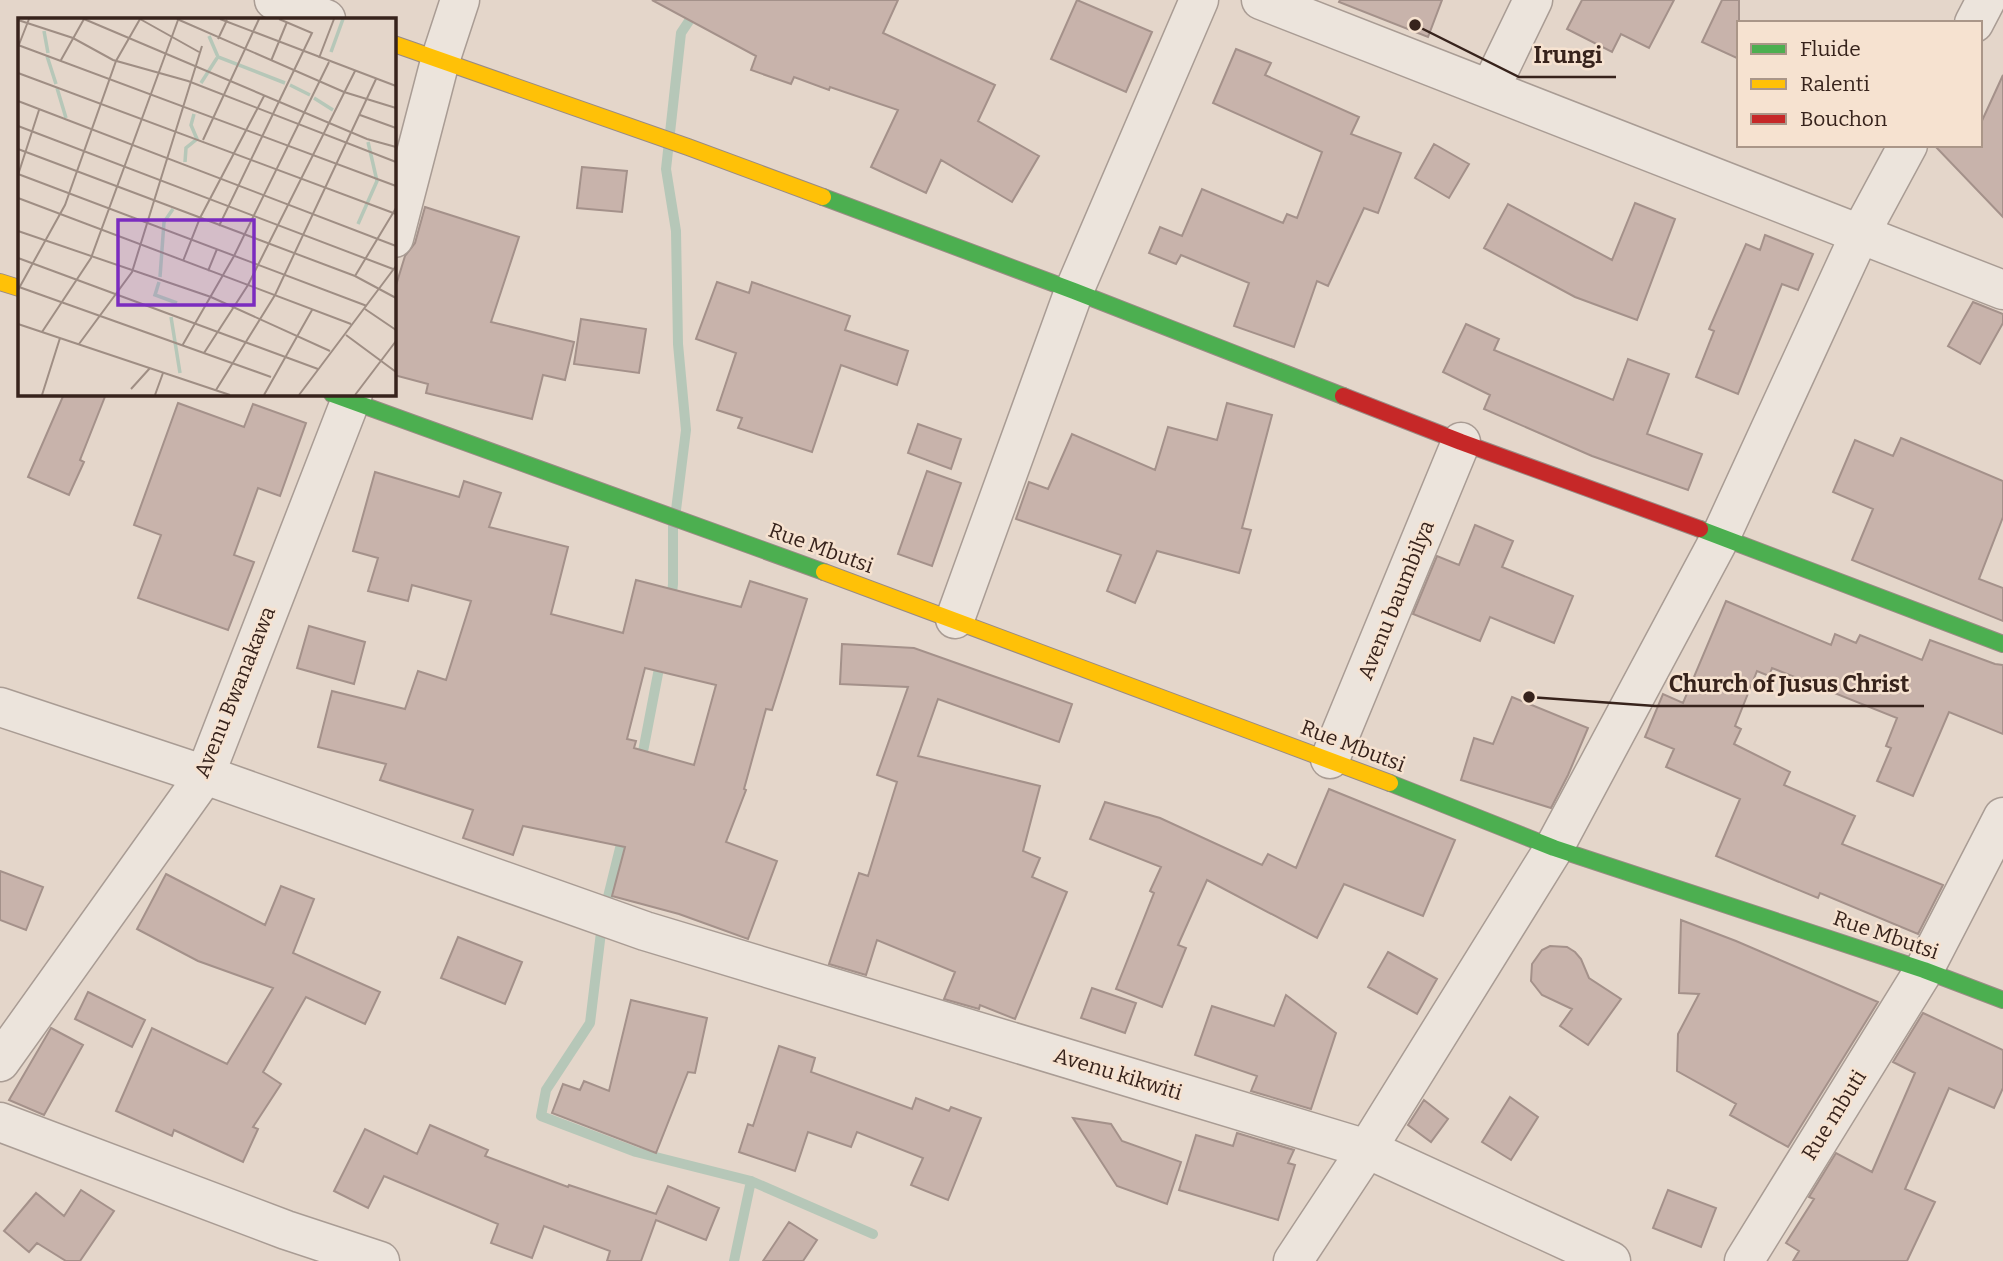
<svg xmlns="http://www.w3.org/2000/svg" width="2003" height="1261" font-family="Bitter,serif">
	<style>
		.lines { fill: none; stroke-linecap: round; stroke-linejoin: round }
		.stream { stroke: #b6c7b8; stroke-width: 10 }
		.building { fill: #c8b3ab; stroke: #a4918a; stroke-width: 2; fill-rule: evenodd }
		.street-casing { stroke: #a99c94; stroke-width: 41 }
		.fast-casing { stroke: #998b84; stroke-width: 18 }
		.slow-casing { stroke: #998b84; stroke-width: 18 }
		.jam-casing { stroke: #998b84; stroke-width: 18 }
		.street { stroke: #ece4dc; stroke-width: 38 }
		.fast { stroke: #4caf50; stroke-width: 16 }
		.slow { stroke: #ffc107; stroke-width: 16 }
		.jam { stroke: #c62828; stroke-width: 16 }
		.labels { text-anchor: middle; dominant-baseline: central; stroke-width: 5; stroke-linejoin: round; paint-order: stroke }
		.street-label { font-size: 21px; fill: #37231c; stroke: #f6e2d0 }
		.inset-river { fill: none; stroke: #b6c7b8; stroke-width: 3.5 }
		.inset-road { fill: none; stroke: #9f8e84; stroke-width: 2 }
		.view { fill: #7b2cbf; fill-opacity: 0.15; stroke: #7b2cbf; stroke-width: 3.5 }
		.inset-edge { fill: none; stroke: #37231c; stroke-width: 3.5 }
		.leader { fill: none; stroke: #37231c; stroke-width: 2.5 }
		.callout-dot { fill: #37231c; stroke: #f6e2d0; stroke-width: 2.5 }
		.callout-label { font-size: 23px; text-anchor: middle; font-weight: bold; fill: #37231c; stroke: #f6e2d0; stroke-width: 5; stroke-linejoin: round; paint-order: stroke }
	</style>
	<rect width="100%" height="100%" fill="#e4d6ca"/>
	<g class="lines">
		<path class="stream" d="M676,510L686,430L678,344L676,231L666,169L681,33L703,0
			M671,601L673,584V526
			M641,762L661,658
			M605,909L624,832
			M602,924L590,1023L546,1090L541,1116L636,1152L751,1181L873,1234
			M734,1261L751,1181"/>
	</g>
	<path class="building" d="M652,0H898L883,33L995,85L978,121L1039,156L1012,202L941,160L926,193L871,167L898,110L830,87L829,90L794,77L791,84L751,70L756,56Z
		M1077,0L1152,32L1126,92L1051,59Z
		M1340,0H1442L1428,37L1339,2Z
		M1582,0H1674L1649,48L1621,34L1612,52L1567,29Z
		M1722,0H1739V59L1702,42Z
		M1236,49L1271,63L1265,75L1359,117L1351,134L1401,153L1378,213L1364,208L1328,286L1317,281L1294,347L1234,326L1249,283L1181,255L1176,264L1149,253L1160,227L1182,236L1202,189L1283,223L1287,214L1297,218L1322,152L1213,103Z
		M2003,75V217L1934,145H1980V125Z
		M1434,144L1469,164L1449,198L1415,178Z
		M582,167L627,171L622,212L577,208Z
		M1635,203L1675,219L1637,320L1575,297L1484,248L1508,204L1612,260Z
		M425,207L519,237L491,322L574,342L565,380L543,375L532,419L426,393L428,384L394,375V292L405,256L415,243Z
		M1765,235L1813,254L1798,290L1782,284L1738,394L1696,377L1714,331L1709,329L1746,244L1760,250Z
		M717,282L749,293L752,282L850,316L845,330L908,351L897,385L841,365L812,452L738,428L742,418L717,410L736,353L696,339Z
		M1973,302L2003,314V323L1980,364L1948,346Z
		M581,319L646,329L639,373L574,364Z
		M1466,324L1499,339L1494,350L1613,400L1628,359L1669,374L1647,434L1702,454L1688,490L1592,456L1484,409L1490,395L1443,372Z
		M64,394H106L80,460L84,462L69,495L28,477Z
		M178,403L244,427L253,404L306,423L280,496L258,488L234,555L254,562L228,630L138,598L161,535L134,525Z
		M1227,403L1272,415L1242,528L1251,530L1239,573L1157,551L1135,603L1107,591L1121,555L1016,519L1029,482L1048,489L1072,434L1155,470L1168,427L1217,440Z
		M918,424L961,439L951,469L908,453Z
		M1901,438L2003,481V517L1979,579L2003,588V621L1852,560L1873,509L1833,492L1855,440L1893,456Z
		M927,471L961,483L932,566L898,554Z
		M375,472L459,497L464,481L501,493L489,527L568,547L551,614L623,633L636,580L741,607L750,581L807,599L772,710L766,709L744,789L746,790L726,842L777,861L748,939L679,914L612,896L625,847L523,826L513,855L463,838L473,810L380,780L386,764L318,747L332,691L405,709L418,671L446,680L471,601L412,585L408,601L368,591L378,558L353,551ZM645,668L716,685L694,765L634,748L636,741L627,739Z
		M1475,525L1513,541L1502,567L1573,596L1554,643L1490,617L1480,641L1413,614L1437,556L1459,565Z
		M1726,601L1831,645L1835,634L1856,643L1860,635L1922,660L1930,640L1995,664L2003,665V734L1949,712L1913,796L1877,781L1891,748L1886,746L1897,718L1772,668L1769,676L1757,671L1735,726L1741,729L1734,744L1790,772L1784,785L1855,816L1842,844L1943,885L1918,934L1820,893L1818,898L1716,856L1740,799L1666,767L1674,749L1645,737L1663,694L1683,703Z
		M309,626L365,642L354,684L297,668Z
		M842,644L914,648L1072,704L1059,742L938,699L918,756L1040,786L1023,851L1040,858L1032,877L1067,892L1015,1019L980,1005L979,1009L944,999L955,972L877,940L866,975L829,964L859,873L868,876L897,782L877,775L908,687L840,684Z
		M1512,697L1588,728L1568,775L1551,808L1461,780L1474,738L1493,744Z
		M1329,789L1455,840L1423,916L1344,884L1317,938L1207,880L1178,945L1186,948L1162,1007L1116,989L1154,893L1150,891L1161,867L1090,839L1105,802L1160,818L1262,865L1268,854L1296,868Z
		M0,871L43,887L26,930L0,920Z
		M166,874L265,925L281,886L314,899L293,953L380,992L365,1024L306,997L263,1072L281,1084L253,1127L258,1129L243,1162L174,1130L172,1136L116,1111L152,1028L227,1064L273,988L198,961L137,929Z
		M1681,920L1736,941L1878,1002L1788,1147L1730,1115L1736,1104L1677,1071L1678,1034L1699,994L1679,993Z
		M458,937L522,962L505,1004L441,978Z
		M1550,946L1567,947L1575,952L1581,959L1589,978L1621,999L1588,1045L1560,1026L1572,1009L1542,995L1531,981L1532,964L1542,950Z
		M1388,952L1437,979L1417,1014L1368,987Z
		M1092,988L1136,1003L1125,1033L1081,1018Z
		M88,992L145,1020L132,1047L75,1019Z
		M1286,995L1336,1033L1311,1109L1251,1091L1257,1076L1195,1055L1212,1006L1274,1026Z
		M631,1000L707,1018L695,1073L688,1072L656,1153L552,1113L563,1084L580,1090L584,1081L609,1091Z
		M1923,1013L2003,1050V1088L1994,1108L1949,1088L1905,1189L1935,1202L1907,1261H1793L1799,1251L1786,1243L1814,1199L1809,1197L1836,1153L1872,1172L1915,1073L1893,1062Z
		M51,1028L83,1045L44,1115L9,1100Z
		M779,1046L815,1058L811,1072L912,1109L916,1098L949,1111L951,1107L981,1118L948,1200L911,1185L923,1158L857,1132L851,1147L808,1132L795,1171L739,1152L748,1124L753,1126Z
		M1510,1097L1538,1117L1511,1160L1482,1142Z
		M1424,1100L1448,1119L1431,1142L1408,1125Z
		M1073,1118L1111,1124L1122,1141L1181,1162L1167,1204L1117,1186Z
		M430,1125L488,1150L485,1156L568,1187L569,1185L656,1214L668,1186L719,1208L706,1240L656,1220L641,1261H607L610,1251L544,1226L532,1258L491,1243L498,1224L384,1176L368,1208L334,1191L365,1129L417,1154Z
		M1237,1133L1294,1150L1288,1163L1295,1165L1278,1220L1179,1190L1196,1135L1233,1146Z
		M81,1190L114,1211L80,1261H66L37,1243L29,1252L4,1231L36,1193L64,1216Z
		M1668,1190L1716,1208L1701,1247L1653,1228Z
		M789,1222L817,1240L803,1261H763Z"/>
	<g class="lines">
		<g class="street-casing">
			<path id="street" d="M274,0L326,19
				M1261,0L2003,290
				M1974,23L1986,0
				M1490,89L1533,0
				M394,238L440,61L460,0
				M955,619L1074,291L1199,0
				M0,707L205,775L645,931L1367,1149L1611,1261
				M1330,759L1461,442
				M0,1062L205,775L353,394
				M0,1122L286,1230L380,1261
				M1293,1261L1367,1149L1554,848L1721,536L1860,234L1908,145
				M1744,1261L1924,970L2003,817"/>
		</g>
		<g class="fast-casing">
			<path id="fast" d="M823,197L1074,291L1343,396
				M332,394L824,572
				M1700,529L2003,644
				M1390,783L1554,848L1924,970L2003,1000"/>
		</g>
		<g class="slow-casing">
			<path id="slow" d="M394,44L688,147L823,197
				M0,282L19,288
				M824,572L1390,783"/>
		</g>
		<g class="jam-casing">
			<path id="jam" d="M1343,396L1461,442L1700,529"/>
		</g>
		<use href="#street" class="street"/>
		<use href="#fast" class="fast"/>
		<use href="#slow" class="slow"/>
		<use href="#jam" class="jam"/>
	</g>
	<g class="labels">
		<g class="street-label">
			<text transform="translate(821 548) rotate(20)">Rue Mbutsi</text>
			<text transform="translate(1396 600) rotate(-68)">Avenu baumbilya</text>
			<text transform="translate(235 692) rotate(-68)">Avenu Bwanakawa</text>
			<text transform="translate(1353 746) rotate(21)">Rue Mbutsi</text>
			<text transform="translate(1886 935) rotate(19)">Rue Mbutsi</text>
			<text transform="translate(1118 1074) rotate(17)">Avenu kikwiti</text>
			<text transform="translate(1834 1115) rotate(-58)">Rue mbuti</text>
		</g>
	</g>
	<g transform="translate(18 18)">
		<rect width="378" height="378" fill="#e4d6ca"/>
		<path class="inset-river" d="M26,13L30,35M191,18L200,39L267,65M313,34L325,1M29,38L38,66M183,65L199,40M272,67L292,77M39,70L48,100M296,80L315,92M167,144L168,130L179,121L173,107L176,96M340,206L359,163L350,124M142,259L146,204L155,191M141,264L137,277L159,285M153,299L162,355"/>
		<path class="inset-road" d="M66,1L349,121L378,129M122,1L181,34M159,1L326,74L378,90M202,1L378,68M0,2L55,20L95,42L170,63L378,144M200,21L209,2M0,27L378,168M0,29L11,1M301,40L316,1M43,42L66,1M253,43L269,4M0,55L378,196M0,83L378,228M342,97L378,110M0,108L375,251M185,122L241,1M0,131L337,258L378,280M0,156L349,288M0,157L21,92M0,180L333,306M201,208L294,15L261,1M0,213L193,279L312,333M0,240L300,351M165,243L182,200L246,78M190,253L199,231M337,258L378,190M1,269L253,359M0,272L47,187L98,43L122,1M347,291L378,312M0,306L212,377M24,314L73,240L160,2M328,317L378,354M61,326L114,254L184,28M164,328L216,238L311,44M186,335L230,267L337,53M113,371L132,350M198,372L257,277L358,61M24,377L42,320M137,377L145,355M246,377L294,292M281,377L378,248M337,377L378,323"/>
		<path class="view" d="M100,202H236V287H100Z"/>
		<rect width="378" height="378" class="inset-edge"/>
	</g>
	<path class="leader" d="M1415 25L1519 77H1616M1529 697L1655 706H1924"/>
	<g class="callout-dot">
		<circle cx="1415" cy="25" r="7"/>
		<circle cx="1529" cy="697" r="7"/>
	</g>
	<g class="callout-label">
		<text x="1568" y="63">Irungi</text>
		<text x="1789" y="692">Church of Jusus Christ</text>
	</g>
	<rect x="1737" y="21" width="245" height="126" fill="#f6e2d0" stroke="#aa9688" stroke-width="2"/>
	<rect x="1751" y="44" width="35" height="10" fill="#4caf50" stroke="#aa9688" stroke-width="2"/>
	<text x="1800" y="56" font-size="21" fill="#37231c">Fluide</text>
	<rect x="1751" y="79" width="35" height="10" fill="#ffc107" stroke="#aa9688" stroke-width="2"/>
	<text x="1800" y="91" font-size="21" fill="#37231c">Ralenti</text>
	<rect x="1751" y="114" width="35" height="10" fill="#c62828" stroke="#aa9688" stroke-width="2"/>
	<text x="1800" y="126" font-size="21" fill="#37231c">Bouchon</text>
</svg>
